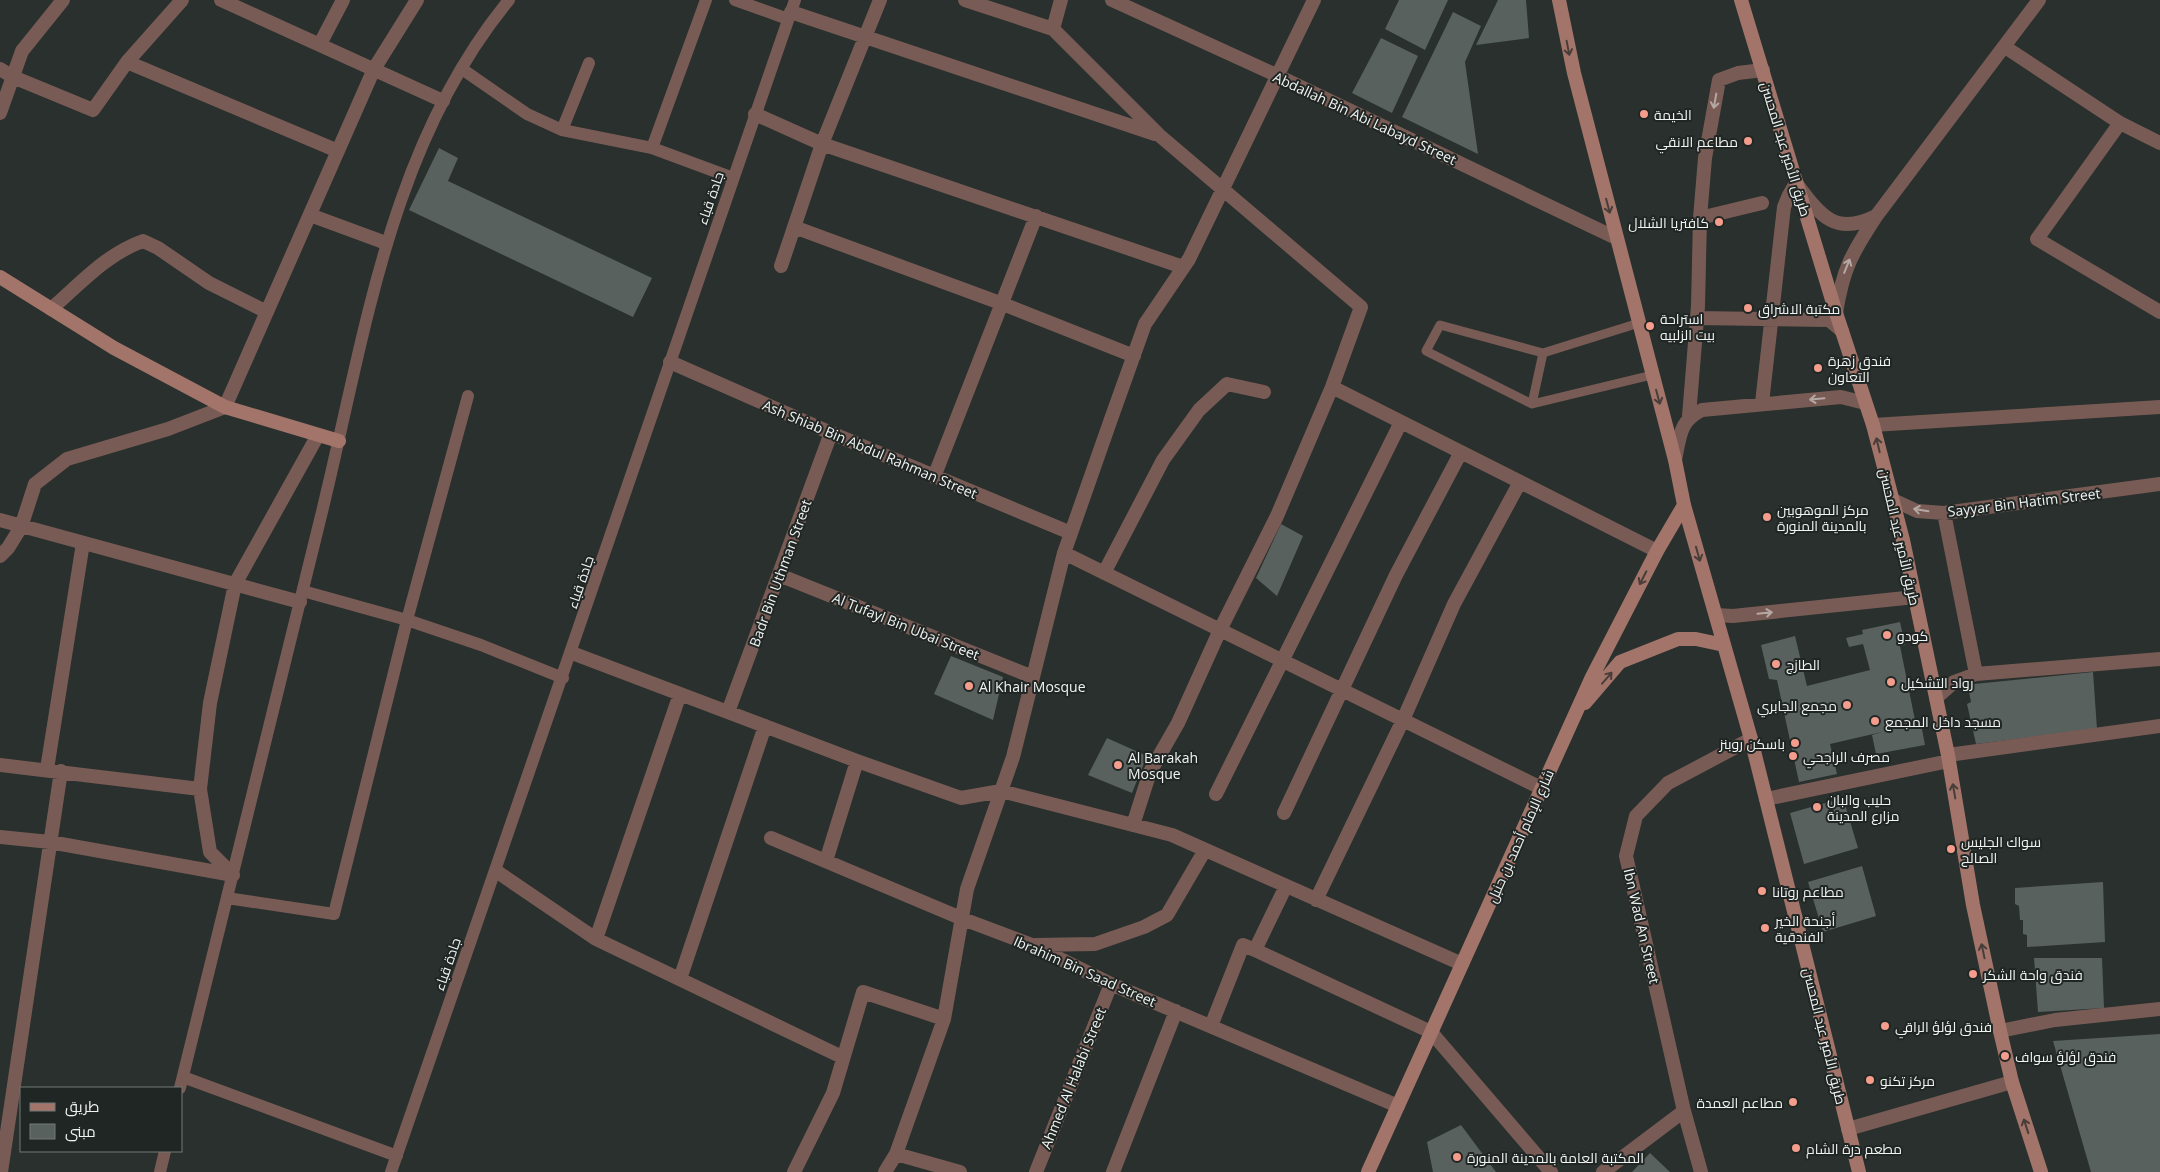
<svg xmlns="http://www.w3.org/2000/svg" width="2160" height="1172" font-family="'Open Sans',Cairo,sans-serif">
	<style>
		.building { fill: #59615e }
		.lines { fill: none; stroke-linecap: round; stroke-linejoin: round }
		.service { stroke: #795b55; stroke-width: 9 }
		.pedestrian { stroke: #795b55; stroke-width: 12 }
		.minor { stroke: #795b55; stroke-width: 14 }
		.secondary { stroke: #a3746a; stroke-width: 14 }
		.oneway { stroke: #473d39 }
		.oneway2 { stroke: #b4a8a4 }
		.poi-dot { fill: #f49d8c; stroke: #202624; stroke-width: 2 }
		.labels { text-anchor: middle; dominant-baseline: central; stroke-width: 4; stroke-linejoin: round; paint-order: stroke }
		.poi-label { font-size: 14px; fill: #f0f4f2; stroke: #202624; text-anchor: start }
		.street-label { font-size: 14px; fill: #f0f4f2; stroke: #202624 }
	</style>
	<rect width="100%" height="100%" fill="#29302d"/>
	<path class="building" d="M1399,0H1448L1425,50L1385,29Z
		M1498,0H1526L1529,38L1476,45Z
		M1453,12L1481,26L1465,62L1478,154L1402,117Z
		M1381,38L1418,56L1392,113L1352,93Z
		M439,148L458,158L448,181L652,278L633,317L409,210Z
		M1281,524L1303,536L1277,596L1256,578Z
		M1900,622L1905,645L1900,646L1916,725L1921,724L1925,745L1876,754L1872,735L1882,732L1830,744L1837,774L1799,782L1777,680L1769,679L1761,645L1795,636L1807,686L1870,670L1863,644L1849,647L1846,638L1863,634L1862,630Z
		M951,656L1003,677L993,720L934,694Z
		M2093,672L2097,729L1976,744L1967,704L1971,702L1969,692L1974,684Z
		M1107,738L1147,756L1132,793L1088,775Z
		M1843,798L1858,848L1804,864L1790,813Z
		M1862,866L1876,916L1823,932L1808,882Z
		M2103,882L2105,942L2027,947V935L2023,934V920H2020L2019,906L2015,904V888Z
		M2034,958H2102L2104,1008L2038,1012Z
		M2160,1034V1172H2091L2053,1041Z
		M1461,1125L1496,1172H1433L1427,1142Z
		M1650,1153L1670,1172H1632Z"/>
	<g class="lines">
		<path class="service" d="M1639,323L1543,353L1440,325L1426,351L1532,404L1652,375
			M1532,404L1543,353"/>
		<path class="pedestrian" d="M735,0L788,19
			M462,69L527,114L562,130L652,148L733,178
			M562,130L589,63
			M652,148L706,0
			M303,591L407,620L481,645L563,678
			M227,898L334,914L407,620L468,396
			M183,1077L397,1156
			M180,1088C226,900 273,712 319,524C364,344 387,148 509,0
			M160,1172L165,1151
			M391,1172L795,0"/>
		<path class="minor" d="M221,0L443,101
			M965,0L1053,29
			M1061,0L1053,29L1159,135L1361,307L1332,387L1277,516L1220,630L1178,723L1150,772L1133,825
			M1112,0L1276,75L1616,238
			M791,12L1155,134
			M320,44L343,0
			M2005,47L2120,123L2160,143
			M127,62L338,151
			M0,69L13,77L93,110L127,62L182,0
			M0,113L22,51L63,0
			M755,114L822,144L1183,267
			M2120,123L2037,239L2160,312
			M310,215L386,243
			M1700,218L1762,203
			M794,227L1003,304L1134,356
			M781,266L822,144L880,0
			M51,309C80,284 106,254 143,241L158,248L209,283L267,312
			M1836,313C1843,268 1852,253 1877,215L2039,0
			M1697,318L1829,320L1842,331
			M670,362L831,433L1071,533
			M1332,387L1657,551
			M1762,403L1784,207L1789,195L1796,183C1820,215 1835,237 1876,216
			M1689,416L1698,306L1700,218L1705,158L1719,80L1738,73L1763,70
			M1873,425L2160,407
			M1675,460C1680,437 1679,421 1702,410L1841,397L1865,403
			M934,477L1036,216
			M1891,499L1917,511L1944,513L2160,484
			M1944,513L1976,674
			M0,520L300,602
			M1064,553L1541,788
			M0,556L8,548L21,527L35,484L67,459L168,429L225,407L374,69L417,0
			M1104,573L1163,460L1199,410L1227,384L1264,392
			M779,575L1033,677
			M1716,615L1733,616L1915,597
			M572,653L857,761L961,798L1001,791L1172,835L1462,964
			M1936,698L1954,682L1976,674L2160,659
			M728,712L831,433
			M1948,755L2160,726
			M0,765L200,789
			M47,769L83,543
			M1216,794L1401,422
			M1766,799L1949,761
			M1284,813L1396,575L1461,452
			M0,837L50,842L233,875
			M771,838L963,919L1032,945L1111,984L1398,1106
			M826,861L857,761
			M496,871L596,939L842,1057
			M233,875L210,852L200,789L210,703L235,584L318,435
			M1316,900L1403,720L1454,604L1520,482
			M596,939L680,694
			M1035,945L1095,944L1144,927L1167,915L1205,850
			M1255,950L1431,1032L1551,1172
			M680,979L765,726
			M1211,1026L1243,945L1255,950L1286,886
			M2000,1031L2055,1020L2160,1009
			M1848,1129L2012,1082
			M896,1154L960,1172
			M1,1172L61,771
			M794,1172L833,1093L863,992L944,1019
			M885,1172L896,1154L944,1019L967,889L1013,757L1064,553L1111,419L1145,324L1189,259L1314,0
			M1036,1172L1111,984
			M1113,1172L1176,1011
			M1603,1172L1684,1111
			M1701,1172L1684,1111L1626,856L1636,816L1668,783L1751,739"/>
		<path class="secondary" d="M1559,0L1574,73L1675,460L1684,505L1751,739L1859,1172
			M1741,0L1836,313L1873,425L1903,540L1948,755L1973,905L2000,1031L2012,1082L2041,1172
			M0,277L114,348L225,407L339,441
			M1585,703L1620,662L1678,639H1696L1724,645
			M1368,1172L1592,677L1657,551L1684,505"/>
	</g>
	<defs><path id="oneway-shaft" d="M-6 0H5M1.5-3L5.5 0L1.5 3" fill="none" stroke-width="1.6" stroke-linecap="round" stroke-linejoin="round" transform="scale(1.25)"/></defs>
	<g class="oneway">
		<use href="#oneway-shaft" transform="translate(1568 48) rotate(79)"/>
		<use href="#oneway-shaft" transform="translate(1608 206) rotate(75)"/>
		<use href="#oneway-shaft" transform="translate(1658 397) rotate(75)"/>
		<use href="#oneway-shaft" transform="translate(1878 445) rotate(-103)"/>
		<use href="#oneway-shaft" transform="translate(1698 554) rotate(74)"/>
		<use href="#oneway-shaft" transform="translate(1643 578) rotate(117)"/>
		<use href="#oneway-shaft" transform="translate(1607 678) rotate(-49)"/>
		<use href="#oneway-shaft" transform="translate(1954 791) rotate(-100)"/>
		<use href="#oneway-shaft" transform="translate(1983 951) rotate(-102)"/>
		<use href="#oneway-shaft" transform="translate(2026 1126) rotate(-108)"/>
	</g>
	<g class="oneway2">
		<use href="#oneway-shaft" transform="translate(1715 101) rotate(100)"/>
		<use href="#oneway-shaft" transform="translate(1847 266) rotate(-68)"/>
		<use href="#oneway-shaft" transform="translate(1817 399) rotate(175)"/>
		<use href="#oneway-shaft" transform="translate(1921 510) rotate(-171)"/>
		<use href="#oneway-shaft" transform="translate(1765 613) rotate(-6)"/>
	</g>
	<g class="poi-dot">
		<circle cx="1644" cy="114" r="5"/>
		<circle cx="1748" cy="141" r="5"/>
		<circle cx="1719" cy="222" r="5"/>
		<circle cx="1748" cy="308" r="5"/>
		<circle cx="1650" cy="326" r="5"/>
		<circle cx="1818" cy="368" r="5"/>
		<circle cx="1767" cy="517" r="5"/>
		<circle cx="1887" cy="635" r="5"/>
		<circle cx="1776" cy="664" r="5"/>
		<circle cx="1891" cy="682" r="5"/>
		<circle cx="969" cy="686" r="5"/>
		<circle cx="1847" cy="705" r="5"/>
		<circle cx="1875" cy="721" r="5"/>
		<circle cx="1795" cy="743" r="5"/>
		<circle cx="1793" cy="756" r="5"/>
		<circle cx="1118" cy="765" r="5"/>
		<circle cx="1817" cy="807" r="5"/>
		<circle cx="1951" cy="849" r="5"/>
		<circle cx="1762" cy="891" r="5"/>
		<circle cx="1765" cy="928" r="5"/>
		<circle cx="1973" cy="974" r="5"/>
		<circle cx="1885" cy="1026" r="5"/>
		<circle cx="2005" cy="1056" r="5"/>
		<circle cx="1870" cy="1080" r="5"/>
		<circle cx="1793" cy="1102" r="5"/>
		<circle cx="1796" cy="1148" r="5"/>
		<circle cx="1457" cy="1157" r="5"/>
	</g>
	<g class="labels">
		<g class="poi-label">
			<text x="1654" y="114">الخيمة</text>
			<text x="1738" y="141" text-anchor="end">مطاعم الانقي</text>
			<text x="1709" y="222" text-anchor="end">كافتريا الشلال</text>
			<text x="1758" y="308">مكتبة الاشراق</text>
			<text x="1660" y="318">استراحة<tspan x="1660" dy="16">بيت الزلبيه</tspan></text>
			<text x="1828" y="360">فندق زهرة<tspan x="1828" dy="16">التعاون</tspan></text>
			<text x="1777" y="509">مركز الموهوبين<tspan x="1777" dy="16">بالمدينة المنورة</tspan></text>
			<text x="1897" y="635">كودو</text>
			<text x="1786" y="664">الطازج</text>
			<text x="1901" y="682">رواد التشكيل</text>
			<text x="979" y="686">Al Khair Mosque</text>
			<text x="1837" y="705" text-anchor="end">مجمع الجابري</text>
			<text x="1885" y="721">مسجد داخل المجمع</text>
			<text x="1785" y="743" text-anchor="end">باسكن روبنز</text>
			<text x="1803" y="756">مصرف الراجحي</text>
			<text x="1128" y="757">Al Barakah<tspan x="1128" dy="16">Mosque</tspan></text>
			<text x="1827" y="799">حليب والبان<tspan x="1827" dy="16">مزارع المدينة</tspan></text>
			<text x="1961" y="841">سواك الجليس<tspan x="1961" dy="16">الصالح</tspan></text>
			<text x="1772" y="891">مطاعم روتانا</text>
			<text x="1775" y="920">أجنحة الخير<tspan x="1775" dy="16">الفندقية</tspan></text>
			<text x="1983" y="974">فندق واحة الشكر</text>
			<text x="1895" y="1026">فندق لؤلؤ الراقي</text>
			<text x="2015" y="1056">فندق لؤلؤ سواف</text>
			<text x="1880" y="1080">مركز تكنو</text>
			<text x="1783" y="1102" text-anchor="end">مطاعم العمدة</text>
			<text x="1806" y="1148">مطعم درة الشام</text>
			<text x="1467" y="1157">المكتبة العامة بالمدينة المنورة</text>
		</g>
		<g class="street-label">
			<text transform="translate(1365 118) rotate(25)">Abdallah Bin Abi Labayd Street</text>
			<text transform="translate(1786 149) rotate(73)">طريق الأمير عبد المحسن</text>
			<text transform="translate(710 198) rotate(-71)">جادة قباء</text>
			<text transform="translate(870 449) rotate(23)">Ash Shiab Bin Abdul Rahman Street</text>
			<text transform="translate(2024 502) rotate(-7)">Sayyar Bin Hatim Street</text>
			<text transform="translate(1900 537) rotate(77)">طريق الأمير عبد المحسن</text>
			<text transform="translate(780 573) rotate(-70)">Badr Bin Uthman Street</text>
			<text transform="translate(580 582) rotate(-71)">جادة قباء</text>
			<text transform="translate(906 626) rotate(22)">Al Tufayl Bin Ubai Street</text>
			<text transform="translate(1520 836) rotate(-66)">شارع الإمام أحمد بن حنبل</text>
			<text transform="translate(1642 926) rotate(77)">Ibn Wad An Street</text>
			<text transform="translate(447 964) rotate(-71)">جادة قباء</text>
			<text transform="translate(1085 971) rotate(24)">Ibrahim Bin Saad Street</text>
			<text transform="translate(1825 1036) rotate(76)">طريق الأمير عبد المحسن</text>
			<text transform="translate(1073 1078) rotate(-68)">Ahmed Al Halabi Street</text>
		</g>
	</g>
	<rect x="20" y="1087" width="162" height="65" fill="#202624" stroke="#737876"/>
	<rect x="30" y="1103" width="25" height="8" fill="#a3746a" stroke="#737876"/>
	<text x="65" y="1112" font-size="15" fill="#f0f4f2">طريق</text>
	<rect x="30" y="1124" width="25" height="15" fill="#59615e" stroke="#737876"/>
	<text x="65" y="1137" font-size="15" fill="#f0f4f2">مبنى</text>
</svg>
